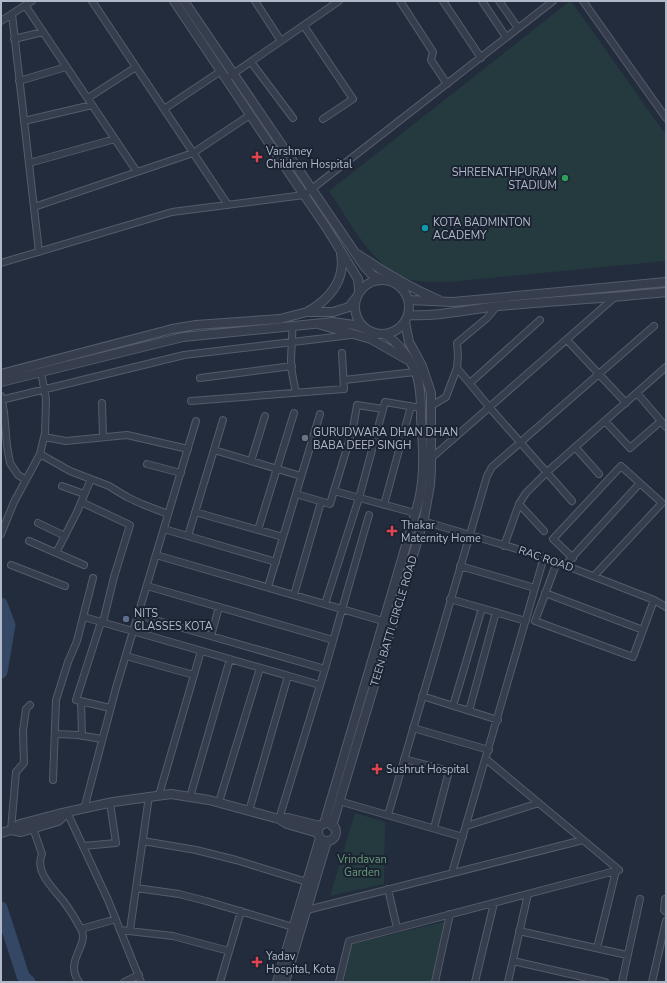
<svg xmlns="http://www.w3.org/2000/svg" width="667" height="983" font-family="'Nunito Sans',sans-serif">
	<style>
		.green { fill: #243a3e }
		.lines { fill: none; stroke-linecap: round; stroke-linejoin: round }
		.river { stroke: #344765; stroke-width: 13 }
		.minor-casing { stroke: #545c6b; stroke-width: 8 }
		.tertiary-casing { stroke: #545c6b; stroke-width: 10 }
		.minor { stroke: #363e4d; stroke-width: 6 }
		.tertiary { stroke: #363e4d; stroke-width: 8 }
		.health-dot { fill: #e0444e; stroke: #1b2332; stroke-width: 1.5 }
		.leisure-dot { fill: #2e9e5b; stroke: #1b2332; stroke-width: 1.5 }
		.culture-dot { fill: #0f9aa8; stroke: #1b2332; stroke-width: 1.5 }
		.worship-dot { fill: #6b7280; stroke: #1b2332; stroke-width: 1.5 }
		.service-dot { fill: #5c6f8a; stroke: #1b2332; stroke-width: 1.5 }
		.labels { text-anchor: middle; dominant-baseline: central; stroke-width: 4; stroke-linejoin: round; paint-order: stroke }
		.poi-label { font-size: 11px; fill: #b1b9c9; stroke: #1b2332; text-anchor: start }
		.street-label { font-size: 11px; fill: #b1b9c9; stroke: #1b2332 }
		.park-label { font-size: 11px; fill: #679b75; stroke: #1b2332 }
	</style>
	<rect width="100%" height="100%" fill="#222c3d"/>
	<path class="green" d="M570,1H571L666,135V261L448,282C434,282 418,283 405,278C371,265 349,220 329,191Z
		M355,813L385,822L384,884L330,896Z
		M447,921L432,982H344L352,944Z"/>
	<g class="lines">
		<path class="river" d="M1,604L9,625L1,672
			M1,908L23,976L29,982"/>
		<g class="minor-casing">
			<path id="minor" d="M92,1L228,205
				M255,1L281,41
				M400,1L433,52L431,60L447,84
				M443,1L481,58
				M482,1L506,37
				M499,1L518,28
				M583,1L666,118
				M25,5L137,172
				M12,14L39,252
				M1,21L32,1
				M304,26L353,99L323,119
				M14,39L43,32
				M251,62L293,118
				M230,76L339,1
				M19,81L66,67
				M88,98L136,67
				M164,109L221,71
				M24,121L92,105
				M29,163L115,139
				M34,207L193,153L250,115
				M1,263L172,212L304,195L553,1
				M292,326C293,338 291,349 291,361C291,372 294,382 296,393
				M567,340L626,403
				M457,368L490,408L572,501
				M200,378L292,366
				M344,380L415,372
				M470,383L540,320
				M637,393L666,427
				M1,396L4,412L7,446L10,463L18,475L26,480
				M1,400L184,355L351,335
				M191,401L344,389L342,353
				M102,403L103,436
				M431,406L446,397L457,368L458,356L457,343L487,318L497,306
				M605,421L630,448L661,421
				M44,437L66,441L127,435L188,449
				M575,447L599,474
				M214,450L301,476
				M40,454L70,471L109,486L127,497L142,504L168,514
				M251,461L265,416
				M428,461L615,297
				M147,464L181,473
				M62,486L84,494
				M334,491L415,513
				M296,494L330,504L353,428L357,405L383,409
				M81,502L130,525L114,577L103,622
				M519,504L544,531
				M384,505L411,406
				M195,512L283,537
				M423,521L544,557L654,600L666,607
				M38,523L65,536
				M164,529L276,562
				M258,530L294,413
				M1,534L14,502L40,454L45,433L46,399L41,372
				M188,536L223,420
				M29,541L84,565
				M504,546L519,504L526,493L547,472L666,367
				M56,553L77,512L91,479
				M156,555L393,624
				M573,558L553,539L621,466L662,503L594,576
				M557,562L535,621L633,657L654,600
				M11,565L65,586
				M565,565L640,483
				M460,566L535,588
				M147,586L333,640
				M268,587L320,414
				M545,593L643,630
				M294,595L321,502
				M450,599L526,621
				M325,604L359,498L385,402L421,408
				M138,615L325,669
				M84,617L320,685
				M101,622L76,700L110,708
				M211,636L219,607
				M126,656L194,675
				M422,696L498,720
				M81,701L82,736
				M453,706L482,608
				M469,711L496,612
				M413,728L489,750
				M56,734L78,735L102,739
				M404,759L449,771L434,828
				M486,759L619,870
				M53,780L56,700L68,662L77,641L93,578
				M159,795L201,651
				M190,797L230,659
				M339,801L463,837
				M219,802L260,668
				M84,809L116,688L196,421
				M249,811L288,676
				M67,812L108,900L141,982
				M388,815L487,476L492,467L654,326
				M279,819L325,669L369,515
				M466,826L539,803
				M33,828L42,854C34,872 54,889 64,902C70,910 76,920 81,929C88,941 74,954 74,967C74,972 76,978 79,982
				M11,830L16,772L24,763L23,731L26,709L30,705
				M143,841L196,850L236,860L307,882
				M83,846L116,843L110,803
				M452,873L544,557
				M136,888L179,894L206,901L293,927
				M388,889L397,928
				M665,899L664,910L666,912
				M307,910L583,840
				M81,929L116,919
				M120,930L173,936L229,951
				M130,930L149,796
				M519,931L627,955
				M597,948L616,871
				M513,961L605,982
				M124,982L139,975
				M220,982L241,911
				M339,982L349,941L619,870
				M435,982L450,914
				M475,982L494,903
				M508,982L528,894
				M622,982L640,899
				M652,982L666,921"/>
		</g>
		<g class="tertiary-casing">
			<path id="tertiary" d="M174,1L279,158L326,227L358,279L359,289H361
				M184,1L364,266L372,275L381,279
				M359,255C385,273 410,288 439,300
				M355 307a27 27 0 1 1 54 0a27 27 0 1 1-54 0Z
				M409,300L453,302L666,282
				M307,312C329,300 346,280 341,254
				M408,315C439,317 469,309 499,306C554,301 610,298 666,292
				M321,325L371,339L406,359
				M1,374L172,329L196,325L280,319L307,312H333L349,307L355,299
				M1,382L183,337L333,322L354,325L366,329
				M279,819L288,818L320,826
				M318 832a9 9 0 1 1 18 0a9 9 0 1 1-18 0Z
				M324,824L412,525C415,515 418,505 420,495C425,470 423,444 421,419C421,404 421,387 416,373C410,358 398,342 384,334
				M332,826L415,549L424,518L430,485L431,469V393L422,366L409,342L405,322
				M11,830L20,824L58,814L113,802L171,794L209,800L279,819L287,824L318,833
				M1,833L11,830L21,832L58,821L67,813
				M277,982L320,838
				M285,982L327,841"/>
		</g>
		<use href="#minor" class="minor"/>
		<use href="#tertiary" class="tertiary"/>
	</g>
	<g class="health-dot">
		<path d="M255 151h4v4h4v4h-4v4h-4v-4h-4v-4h4z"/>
		<path d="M390 525h4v4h4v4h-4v4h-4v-4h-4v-4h4z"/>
		<path d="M375 763h4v4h4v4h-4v4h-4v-4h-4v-4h4z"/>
		<path d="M255 956h4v4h4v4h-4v4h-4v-4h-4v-4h4z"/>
	</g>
	<circle class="leisure-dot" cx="565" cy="178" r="4"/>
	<circle class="culture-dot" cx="425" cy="228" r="4"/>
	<circle class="worship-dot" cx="305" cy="438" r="4"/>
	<circle class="service-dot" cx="126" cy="619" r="4"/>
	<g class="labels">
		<g class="poi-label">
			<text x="266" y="151">Varshney<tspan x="266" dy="13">Children Hospital</tspan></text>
			<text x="557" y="172" text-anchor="end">SHREENATHPURAM<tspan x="557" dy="13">STADIUM</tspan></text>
			<text x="433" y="222">KOTA BADMINTON<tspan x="433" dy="13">ACADEMY</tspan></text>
			<text x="313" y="432">GURUDWARA DHAN DHAN<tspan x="313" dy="13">BABA DEEP SINGH</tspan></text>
			<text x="401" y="525">Thakar<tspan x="401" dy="13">Maternity Home</tspan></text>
			<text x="134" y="613">NITS<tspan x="134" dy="13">CLASSES KOTA</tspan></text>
			<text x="386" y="769">Sushrut Hospital</text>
			<text x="266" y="956">Yadav<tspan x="266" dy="13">Hospital, Kota</tspan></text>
		</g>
		<g class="street-label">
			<text transform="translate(546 559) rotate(19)">RAC ROAD</text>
			<text transform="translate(394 621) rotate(-73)">TEEN BATTI CIRCLE ROAD</text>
		</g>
		<g class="park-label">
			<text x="362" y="859">Vrindavan<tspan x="362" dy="13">Garden</tspan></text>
		</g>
	</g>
	<rect width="667" height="983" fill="none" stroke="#b1b9c9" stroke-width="4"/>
</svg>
